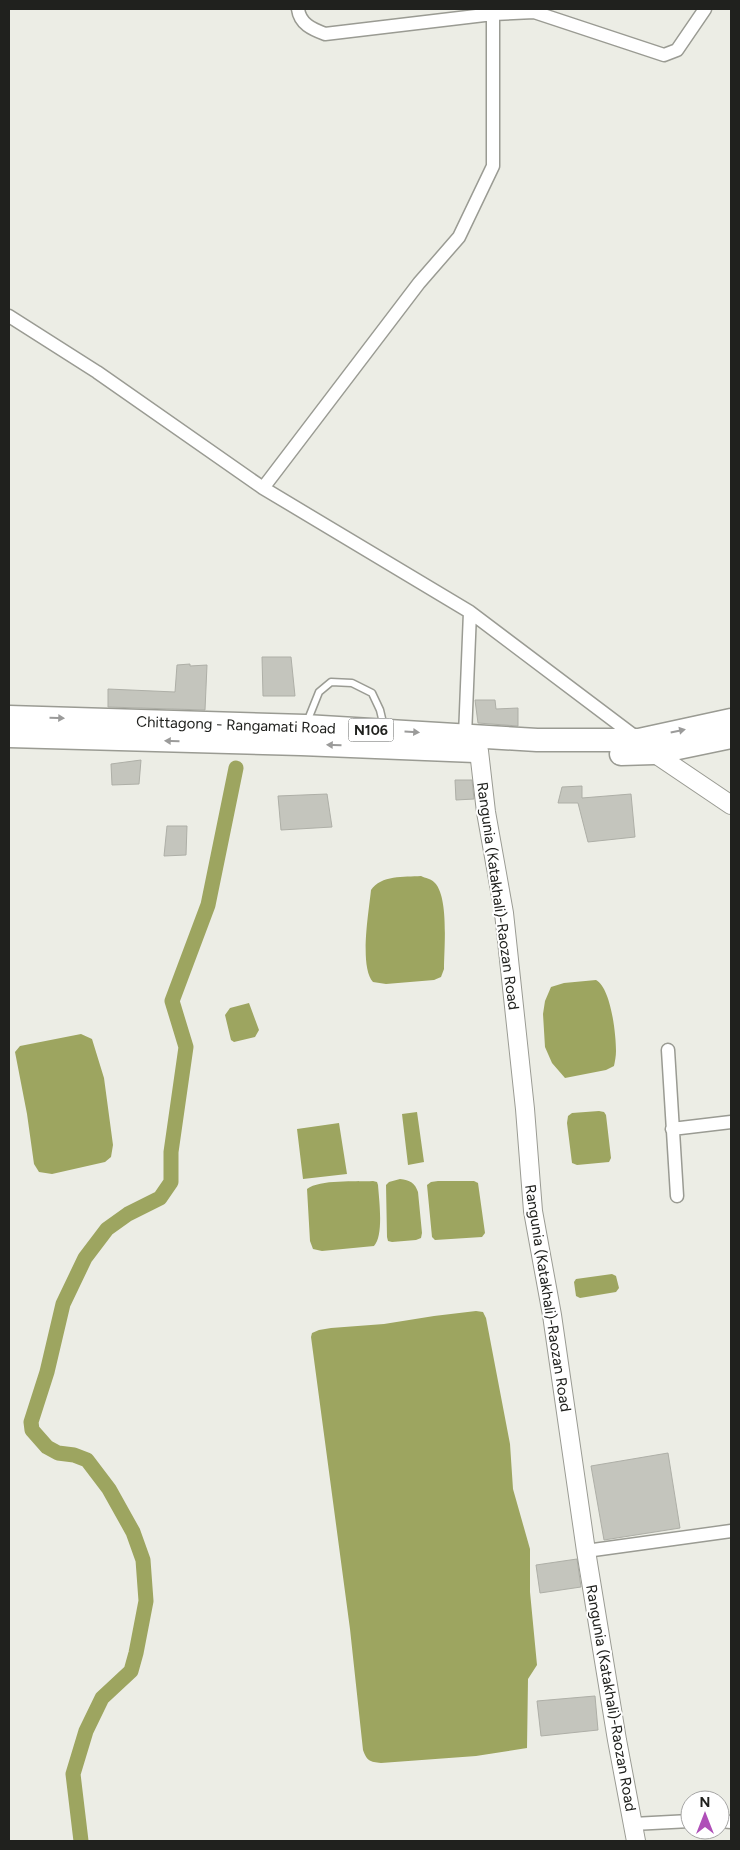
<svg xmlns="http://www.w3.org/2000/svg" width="740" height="1850" font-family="Figtree,sans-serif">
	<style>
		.water { fill: #9da560 }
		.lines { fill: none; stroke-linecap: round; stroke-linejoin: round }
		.canal { stroke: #9da560; stroke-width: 15 }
		.building { fill: #c4c5bd; stroke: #aeafa7 }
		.lane-casing { stroke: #9a9b93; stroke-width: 9 }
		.street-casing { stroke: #9a9b93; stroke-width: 15 }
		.secondary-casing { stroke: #9a9b93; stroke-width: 20 }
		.highway-casing { stroke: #9a9b93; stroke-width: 25 }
		.lane { stroke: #fff; stroke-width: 6 }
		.street { stroke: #fff; stroke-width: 12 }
		.secondary { stroke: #fff; stroke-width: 18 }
		.highway { stroke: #fff; stroke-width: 22 }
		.oneway { fill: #9b9b9a }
		.labels { text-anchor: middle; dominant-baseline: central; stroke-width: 4; stroke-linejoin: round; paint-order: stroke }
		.shield { fill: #fff; stroke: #636462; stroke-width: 1 }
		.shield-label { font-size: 14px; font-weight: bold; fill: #20211e }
		.street-label { font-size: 15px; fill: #20211e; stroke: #fff }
	</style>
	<rect width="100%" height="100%" fill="#ecede5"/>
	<path class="water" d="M421,876C425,878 432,879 435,883C449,898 444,949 444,969L441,977L434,980L386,984L373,982C359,966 369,911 371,890C381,875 404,877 421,876Z
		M596,980C611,988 616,1034 616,1051C616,1056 615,1061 614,1066L606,1070L565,1078L552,1063L545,1047L543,1014L545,1001L551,987L564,983Z
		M249,1003L259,1030L255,1037L234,1042L231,1040L225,1015L230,1008Z
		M81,1034L92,1039L104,1078L113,1145L111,1157L105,1162L52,1174L39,1172L34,1164L27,1114L15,1052L20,1046Z
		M599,1111L604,1112L606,1115L611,1158L609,1162L577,1165L572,1163L567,1123L568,1116L572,1113Z
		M417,1112L424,1162L408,1165L402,1114Z
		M339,1123L347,1174L303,1179L297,1129Z
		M400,1179C410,1180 415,1183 418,1192L422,1233L421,1238L416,1240L392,1242L388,1241L387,1237L386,1185L389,1182Z
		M373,1181L377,1182L378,1185C379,1199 384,1236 374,1246L322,1251L313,1249L310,1241L307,1189C320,1179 356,1182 373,1181Z
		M438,1181H474L478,1183L485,1233L482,1237L435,1240L432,1237L427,1185L431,1182Z
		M612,1274L616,1276L619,1288L616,1292L580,1298L576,1296L574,1282L576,1279Z
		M476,1311L483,1312L486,1318L510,1444L513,1489L530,1549V1592L537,1665L528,1679L527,1748L476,1756L381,1763C370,1762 367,1761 363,1750L350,1629L311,1337L312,1333L319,1330L331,1328L384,1324L434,1316Z"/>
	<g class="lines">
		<path class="canal" d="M81,1841L73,1774L86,1731L102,1698L131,1671L136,1653L146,1601L143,1560L133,1532L109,1489L87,1460L74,1455L58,1453L47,1447L32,1430L31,1422L47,1372L63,1304L85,1258L107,1229L128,1214L160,1198L171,1182V1152L186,1047L172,1001L208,905L236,768"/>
	</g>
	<path class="building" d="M262,657H291L295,696H263Z
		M190,664V666L207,665L205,710L108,707V689L175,692L177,665Z
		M475,700H495L496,709L518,708V726L478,723Z
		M141,760L139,784L112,785L111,764Z
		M455,780H472L474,799L456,800Z
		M582,786V798L631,794L635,837L588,842L578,803H558L562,787Z
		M327,794L332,827L281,830L278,796Z
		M167,826H187L186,855L164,856Z
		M668,1453L680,1528L604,1540L591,1466Z
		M577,1559L581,1587L540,1593L536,1565Z
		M595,1696L598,1730L541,1736L537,1701Z"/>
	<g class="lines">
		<g class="lane-casing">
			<path id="lane" d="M307,722L319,692L331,682L352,683L372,693L380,710L384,727"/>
		</g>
		<g class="street-casing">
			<path id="street" d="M298,9C300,24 312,29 325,34L493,14L534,12L664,55L677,50L705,9
				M9,316L97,372L263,488L470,612L637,738
				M263,488L419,283L459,237L493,166V14
				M465,736L470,612
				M668,1050L677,1196
				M672,1129L731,1122
				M586,1551L731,1531
				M720,1821L731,1822
				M633,1824L690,1821"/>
		</g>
		<g class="secondary-casing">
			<path id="secondary" d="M479,751L486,812L504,913L525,1109L533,1211L552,1315L586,1551L617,1740L636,1841
				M654,753L731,805"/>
		</g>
		<g class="highway-casing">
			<path id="highway" d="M9,717L305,726L537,740H639L731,720
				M9,736L301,744L475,751
				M621,754L654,753L731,737"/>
		</g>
		<use href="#lane" class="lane"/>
		<use href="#street" class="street"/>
		<use href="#secondary" class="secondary"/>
		<use href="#highway" class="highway"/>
	</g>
	<defs><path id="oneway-solid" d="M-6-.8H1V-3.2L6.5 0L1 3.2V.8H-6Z" transform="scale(1.25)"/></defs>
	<g class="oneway">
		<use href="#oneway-solid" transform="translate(57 718) rotate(2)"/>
		<use href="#oneway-solid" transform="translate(678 731) rotate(-12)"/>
		<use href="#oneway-solid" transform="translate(412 732) rotate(4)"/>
		<use href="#oneway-solid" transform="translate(172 741) rotate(-178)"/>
		<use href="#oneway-solid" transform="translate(334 745) rotate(-178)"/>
	</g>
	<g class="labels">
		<rect class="shield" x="348.5" y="718.5" width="45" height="23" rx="4"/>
		<g class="shield-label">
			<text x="371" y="730">N106</text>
		</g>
		<g class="street-label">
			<text transform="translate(236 725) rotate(2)">Chittagong - Rangamati Road</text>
			<text transform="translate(498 896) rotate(82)">Rangunia (Katakhali)-Raozan Road</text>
			<text transform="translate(548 1298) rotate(81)">Rangunia (Katakhali)-Raozan Road</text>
			<text transform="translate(611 1698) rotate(80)">Rangunia (Katakhali)-Raozan Road</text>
		</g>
	</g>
	<rect width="740" height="1850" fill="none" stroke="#20211e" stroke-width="20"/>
	<g transform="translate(705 1815)"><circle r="24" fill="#ffffff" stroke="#a6a6a5"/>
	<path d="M0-4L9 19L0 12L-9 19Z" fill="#af4fb8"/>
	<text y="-8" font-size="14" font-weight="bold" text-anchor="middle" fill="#20211e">N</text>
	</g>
</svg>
